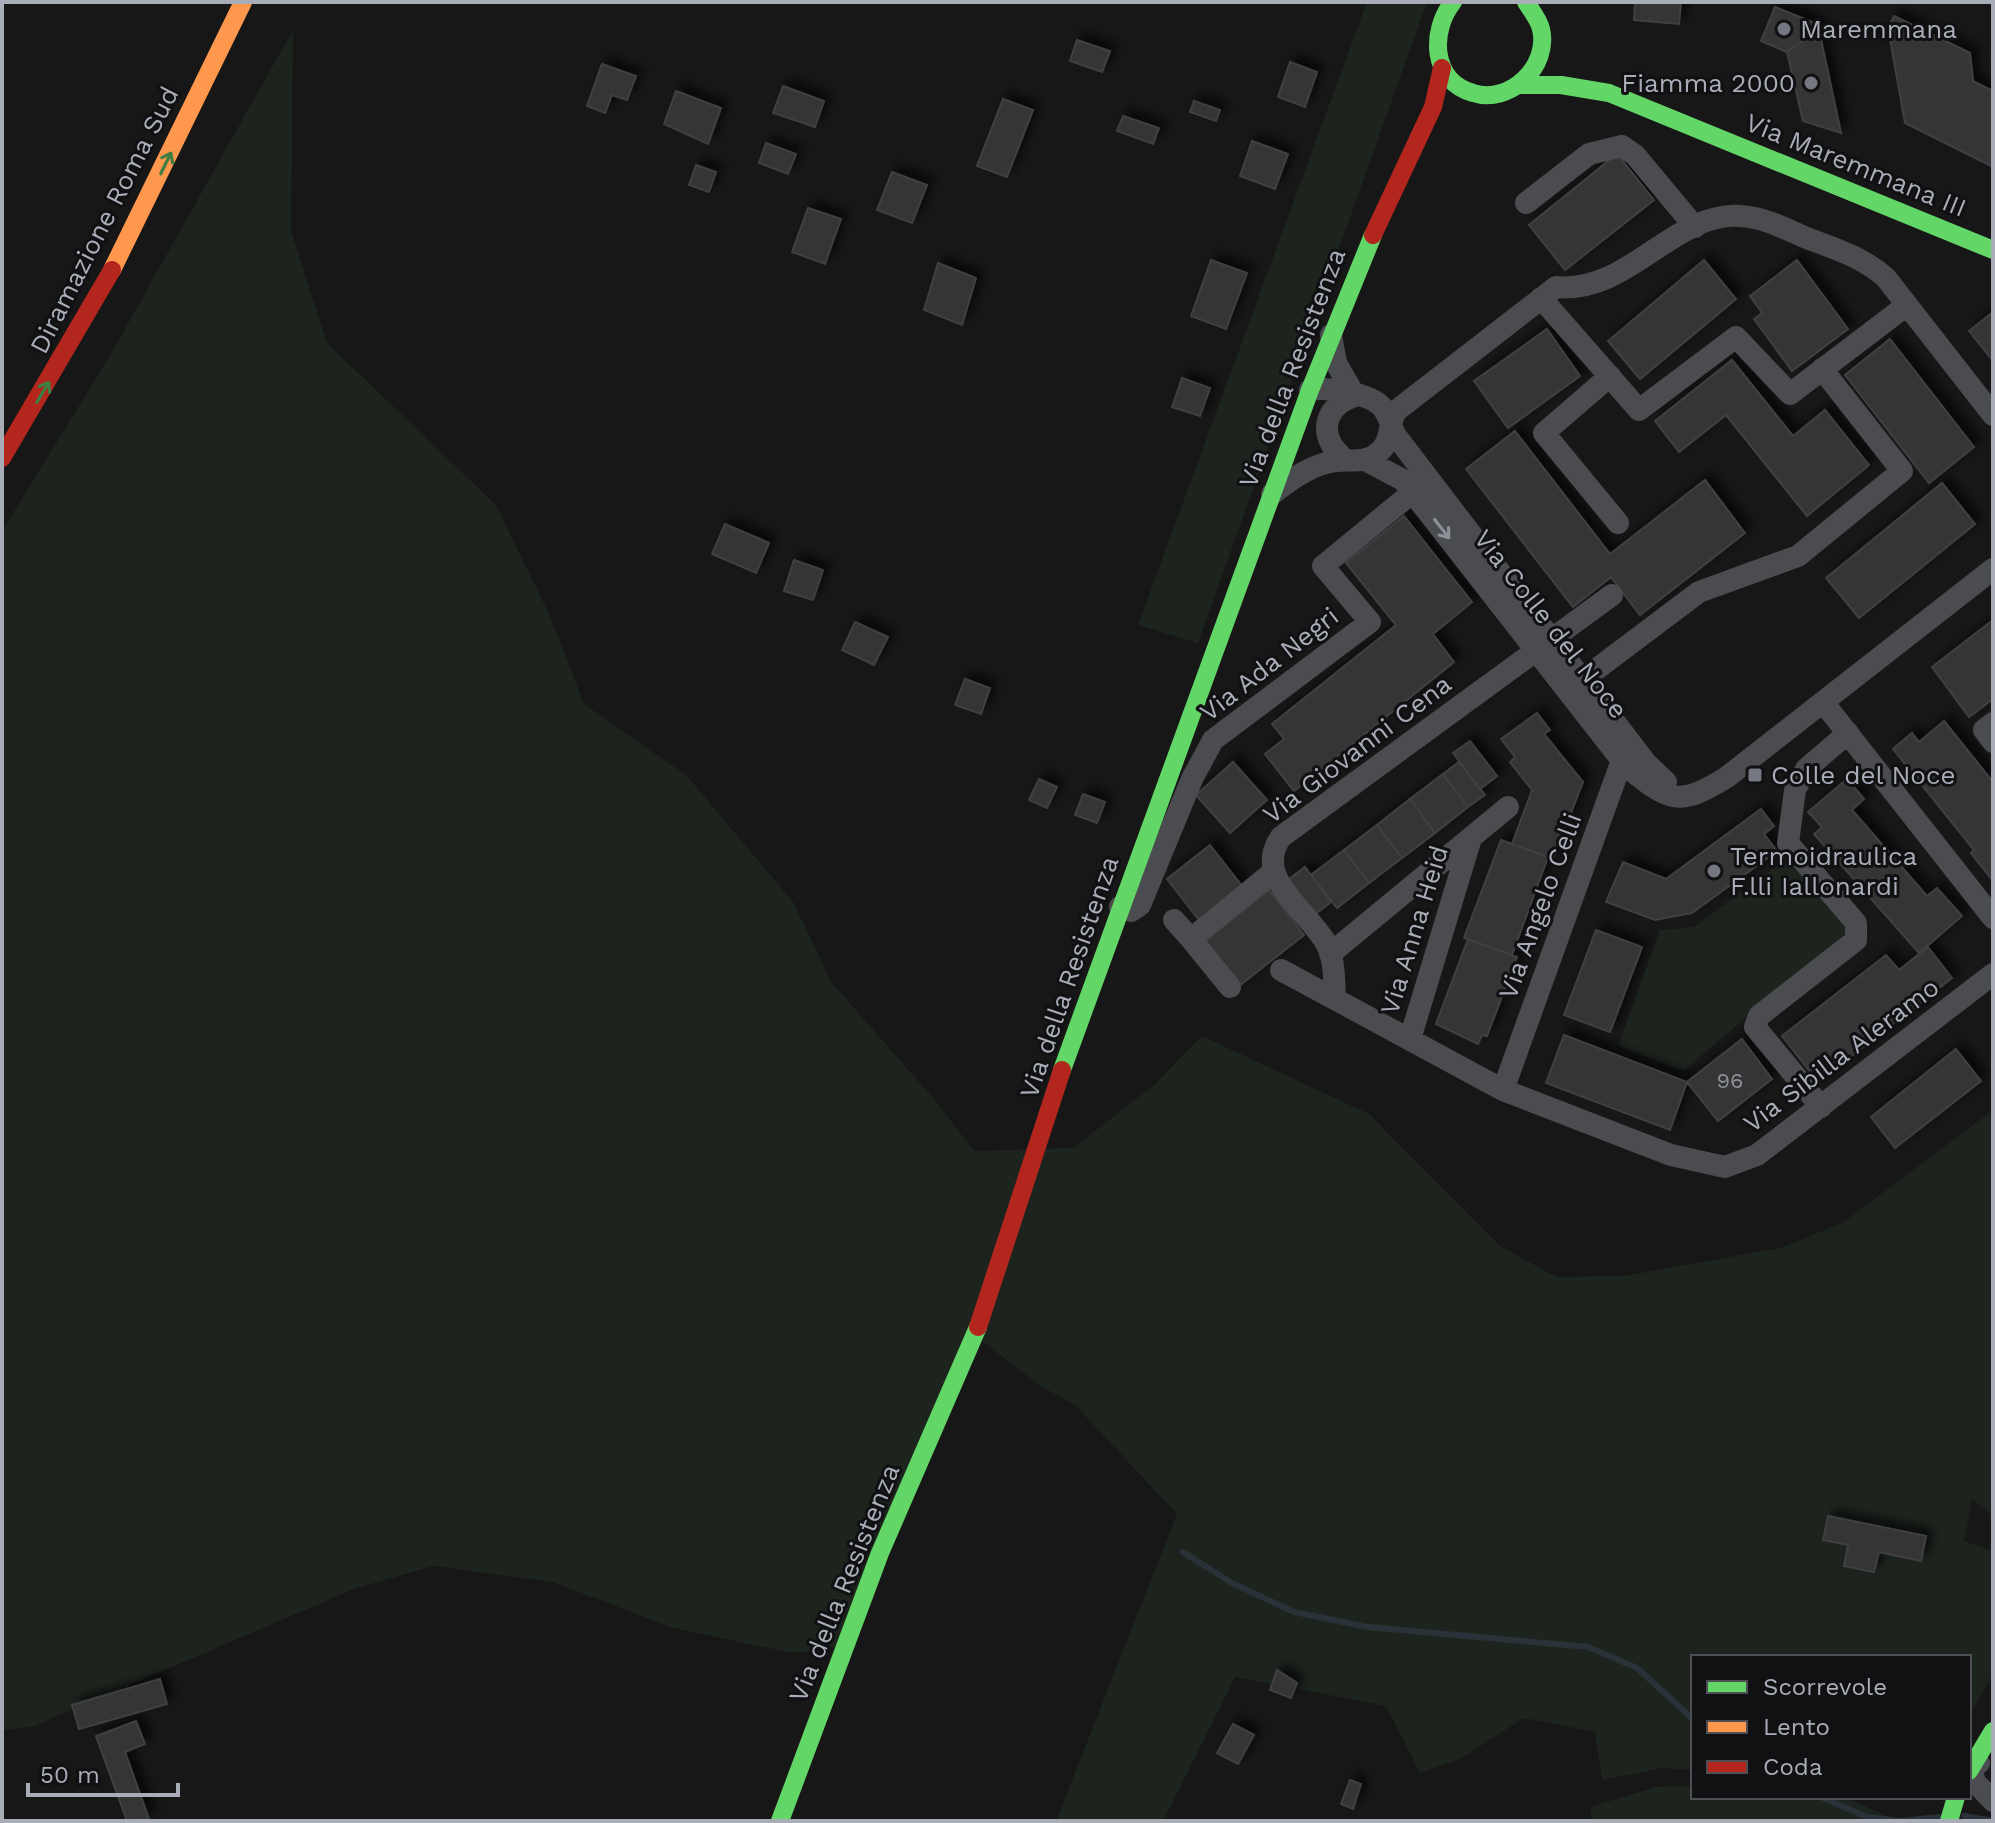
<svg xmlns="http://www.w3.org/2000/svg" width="1995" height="1823" font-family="'Work Sans',sans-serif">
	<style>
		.green { fill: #1d241e }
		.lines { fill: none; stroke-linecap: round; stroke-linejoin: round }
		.stream { stroke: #2a3239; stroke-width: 6 }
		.building { fill: #353536; stroke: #3f4043; stroke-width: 2; filter: url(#shadow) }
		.street { stroke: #4b4c50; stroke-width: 22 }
		.fast { stroke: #63d668; stroke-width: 18 }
		.slow { stroke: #ff974d; stroke-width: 18 }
		.jam { stroke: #b3261e; stroke-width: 18 }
		.oneway { stroke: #3e7d42 }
		.oneway2 { stroke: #8c9099 }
		.poi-dot { fill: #757880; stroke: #111113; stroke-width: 3 }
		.labels { text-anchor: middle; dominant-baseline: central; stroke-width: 6; stroke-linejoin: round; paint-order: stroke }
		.number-label { font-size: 22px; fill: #8b8f98 }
		.poi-label { font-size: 26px; fill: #a8adb8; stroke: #111113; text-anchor: start }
		.street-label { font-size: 26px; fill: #a8adb8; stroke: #111113 }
	</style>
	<defs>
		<filter id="shadow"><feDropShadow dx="7" dy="-7" stdDeviation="4" flood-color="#0009"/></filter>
	</defs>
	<rect width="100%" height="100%" fill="#171717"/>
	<path class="green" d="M1367,2H1427L1198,643L1138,625Z
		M293,30L291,231L327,343L496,505L550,616L584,704L687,776L793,902L832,983L934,1099L974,1151L1073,1148L1154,1085L1202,1036L1369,1114L1500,1246L1556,1277L1624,1276L1780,1248L1842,1223L1993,1110V1516L1972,1499L1964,1541L1993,1551V1675L1969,1715V1657H1693V1770L1662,1768L1602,1780L1595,1732L1524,1718L1460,1759L1420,1773L1386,1706L1235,1677L1163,1821H1056L1177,1514L1075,1405L1039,1385L976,1336L845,1646L793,1653L673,1628L553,1582L433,1566L354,1589L34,1726L2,1730V531L108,359Z
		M1789,857L1848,931L1683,1071L1618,1046L1660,930L1694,927Z
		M1693,1786V1797H1845L1889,1817L1878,1821H1592L1590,1807L1656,1787Z"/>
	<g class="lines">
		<path class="stream" d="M1183,1552L1232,1583L1294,1612L1368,1627L1588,1647L1637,1668L1693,1719
			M1821,1797L1867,1817L1900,1821L1940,1817
			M1964,1816L1993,1821"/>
	</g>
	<path class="building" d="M1635,2H1681L1679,24L1634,20Z
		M1775,7L1817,24L1819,30L1787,52L1761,41Z
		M1894,16L1970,53L1973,81L1993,91V167L1905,123L1888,28Z
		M1819,30L1841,133L1803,121L1787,52Z
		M1077,40L1110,51L1102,72L1070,61Z
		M1290,62L1317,72L1305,107L1278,97Z
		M602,64L636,76L627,100L612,95L605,113L587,106Z
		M783,86L824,101L815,127L773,113Z
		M676,91L721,108L708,144L664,124Z
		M1003,99L1033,110L1007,177L977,166Z
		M1194,101L1220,110L1216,121L1190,112Z
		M1123,116L1159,128L1153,144L1117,131Z
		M1252,141L1288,154L1275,189L1240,176Z
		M766,143L796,154L788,174L759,163Z
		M1617,154L1654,200L1565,270L1529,225Z
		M696,165L716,172L709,192L689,185Z
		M892,172L927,185L912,223L877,210Z
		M808,208L841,219L825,264L792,252Z
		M1211,260L1247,273L1226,329L1191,316Z
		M1704,260L1736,299L1640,379L1608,341Z
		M1797,260L1848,329L1792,371L1754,319L1762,313L1750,296Z
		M938,263L976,278L962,325L924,310Z
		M1993,312V361L1969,331Z
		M1547,329L1580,376L1508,428L1474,381Z
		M1890,339L1974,447L1929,483L1845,375Z
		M1732,360L1793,436L1825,410L1869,465L1807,516L1726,415L1679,452L1655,421Z
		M1182,378L1210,388L1200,416L1172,407Z
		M1515,431L1610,554L1705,480L1745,533L1640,615L1611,577L1573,607L1466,469Z
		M1942,483L1975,524L1859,618L1826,578Z
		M1404,516L1472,602L1433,634L1454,662L1294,791L1265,754L1284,739L1272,724L1396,625L1346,563Z
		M725,524L769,543L756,573L712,554Z
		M794,560L823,570L813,600L784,591Z
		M1993,620V699L1969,717L1932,667Z
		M855,622L888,637L874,665L842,650Z
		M965,679L990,688L981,714L955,705Z
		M1537,713L1550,730L1544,734L1583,782L1553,859L1512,844L1532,790L1510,762L1515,757L1501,739Z
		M1944,721L1993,782V881L1971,853L1974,850L1893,749L1912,733L1919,742Z
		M1470,741L1497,776L1480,789L1453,753Z
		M1233,762L1267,800L1230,833L1196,795Z
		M1459,762L1485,795L1468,807L1443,774Z
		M1443,774L1468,807L1435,833L1410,799Z
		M1039,779L1057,787L1047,808L1029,800Z
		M1847,779L1864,799L1852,810L1927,896L1937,888L1962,916L1919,953L1814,834L1822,827L1808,812Z
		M1083,794L1105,802L1097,823L1075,815Z
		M1410,799L1435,833L1402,858L1377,825Z
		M1761,809L1774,826L1764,834L1777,851L1692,913L1655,920L1606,902L1623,862L1666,879Z
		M1377,825L1402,858L1369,883L1344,850Z
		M1501,840L1548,857L1512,955L1464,938Z
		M1210,845L1242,886L1199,920L1167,879Z
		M1344,850L1369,883L1337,908L1311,875Z
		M1305,867L1331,902L1315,914L1288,880Z
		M1269,890L1304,935L1239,986L1205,941Z
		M1596,930L1642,947L1610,1032L1564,1015Z
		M1468,939L1517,957L1487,1036L1482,1035L1478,1044L1436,1024Z
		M1928,947L1952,978L1818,1082L1782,1036L1886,955L1899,970Z
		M1564,1035L1687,1082L1670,1130L1546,1083Z
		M1742,1039L1772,1079L1718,1121L1687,1082Z
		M1956,1049L1981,1081L1895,1148L1871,1117Z
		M1828,1516L1926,1536L1921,1561L1879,1552L1874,1572L1844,1566L1848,1545L1823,1540Z
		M1277,1670L1297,1683L1291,1698L1270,1690Z
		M160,1679L167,1704L79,1729L72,1705Z
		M136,1721L145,1744L125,1752L149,1819L127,1821L96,1736Z
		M1233,1724L1254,1735L1238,1764L1217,1753Z
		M1350,1780L1361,1784L1353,1809L1341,1804Z"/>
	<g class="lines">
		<path class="street" d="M1526,203L1589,154L1622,146L1635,155L1695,227
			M1541,298L1639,410L1736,337L1790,394L1907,305
			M1331,335L1336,363L1355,396
			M1610,376L1544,433L1618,523
			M1310,390C1328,387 1369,393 1382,407C1389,415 1391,427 1396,436L1646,763L1666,782
			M1340,455C1317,433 1326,405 1355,396
			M1365,460L1403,480L1627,767C1670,802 1679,807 1727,777L1993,569
			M1272,494C1289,481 1305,469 1326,463C1344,457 1366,466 1380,451C1392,440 1388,424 1396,411L1556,287C1629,294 1673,212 1740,216C1763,217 1784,228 1804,237C1833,248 1863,257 1886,278L1993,415
			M1582,680L1699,592L1798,556L1902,471L1822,369
			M1823,702L1993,918
			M1993,723L1984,730L1993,742
			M1120,907L1131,911L1140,905L1192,779L1213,740L1370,622L1323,566L1413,492
			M1174,920L1191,939
			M1330,954L1508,807
			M1281,970L1503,1090L1671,1155L1725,1167L1757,1155L1993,974
			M1230,987L1191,939L1273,872
			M1335,998C1334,980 1335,959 1326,943C1307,910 1252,877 1281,837L1612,595
			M1410,1039L1471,838
			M1503,1090L1625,752
			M1821,1107L1755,1027L1759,1016L1856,940V923L1788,843L1795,790L1806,769L1848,733
			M1979,1763L1971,1768L1975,1782L1993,1801"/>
		<path class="fast" d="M1453,2C1430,31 1431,81 1473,93C1510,105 1550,66 1541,29C1539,20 1531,10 1526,2
			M1520,85H1561L1609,93L1993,250
			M1062,1070L1310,390L1373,235
			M1969,1771L1993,1731
			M780,1821L880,1553L978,1327
			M1949,1821L1956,1797"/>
		<path class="slow" d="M112,270L243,2"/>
		<path class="jam" d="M1373,235L1433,107L1442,68
			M2,458L112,270
			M978,1327L1062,1070"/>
	</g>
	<defs><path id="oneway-shaft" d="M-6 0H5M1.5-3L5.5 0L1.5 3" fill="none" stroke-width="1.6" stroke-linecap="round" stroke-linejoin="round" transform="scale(2)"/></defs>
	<g class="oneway">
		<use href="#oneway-shaft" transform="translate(166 163) rotate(-64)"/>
		<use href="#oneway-shaft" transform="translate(43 392) rotate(-59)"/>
	</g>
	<use class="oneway2" href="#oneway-shaft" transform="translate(1442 529) rotate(52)"/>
	<g class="poi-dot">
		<circle cx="1784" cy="29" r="8"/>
		<circle cx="1811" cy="83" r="8"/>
		<rect x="1747" y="767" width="16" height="16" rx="4"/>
		<circle cx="1714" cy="871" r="8"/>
	</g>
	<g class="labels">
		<g class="number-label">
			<text x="1730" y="1080">96</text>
		</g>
		<g class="poi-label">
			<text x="1800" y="29">Maremmana</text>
			<text x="1795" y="83" text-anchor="end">Fiamma 2000</text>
			<text x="1771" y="775">Colle del Noce</text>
			<text x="1730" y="856">Termoidraulica<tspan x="1730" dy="30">F.lli Iallonardi</tspan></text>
		</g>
		<g class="street-label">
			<text transform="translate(1856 165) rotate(22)">Via Maremmana III</text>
			<text transform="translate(104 220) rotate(-63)">Diramazione Roma Sud</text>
			<text transform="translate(1292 368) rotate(-69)">Via della Resistenza</text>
			<text transform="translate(1551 624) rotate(52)">Via Colle del Noce</text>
			<text transform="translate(1269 664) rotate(-38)">Via Ada Negri</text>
			<text transform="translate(1357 749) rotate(-37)">Via Giovanni Cena</text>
			<text transform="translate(1540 906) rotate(-70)">Via Angelo Celli</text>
			<text transform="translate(1414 930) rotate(-73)">Via Anna Heid</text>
			<text transform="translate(1069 977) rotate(-71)">Via della Resistenza</text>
			<text transform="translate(1841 1055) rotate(-37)">Via Sibilla Aleramo</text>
			<text transform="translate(844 1583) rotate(-68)">Via della Resistenza</text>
		</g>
	</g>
	<rect width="1995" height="1823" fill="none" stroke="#a8adb8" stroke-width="8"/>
	<rect x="1691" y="1655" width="280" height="144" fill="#111113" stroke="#4d4f55" stroke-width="2"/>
	<rect x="1707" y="1681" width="40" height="12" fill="#63d668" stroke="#4d4f55" stroke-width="2"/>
	<text x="1763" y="1695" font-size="24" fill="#a8adb8">Scorrevole</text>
	<rect x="1707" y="1721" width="40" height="12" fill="#ff974d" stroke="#4d4f55" stroke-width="2"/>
	<text x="1763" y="1735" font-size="24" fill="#a8adb8">Lento</text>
	<rect x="1707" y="1761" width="40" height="12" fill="#b3261e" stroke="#4d4f55" stroke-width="2"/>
	<text x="1763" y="1775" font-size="24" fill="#a8adb8">Coda</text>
	<path d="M28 1783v12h150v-12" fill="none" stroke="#a8adb8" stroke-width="4"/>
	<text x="40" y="1783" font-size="24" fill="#a8adb8" stroke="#111113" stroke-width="6" paint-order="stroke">50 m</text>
</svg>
